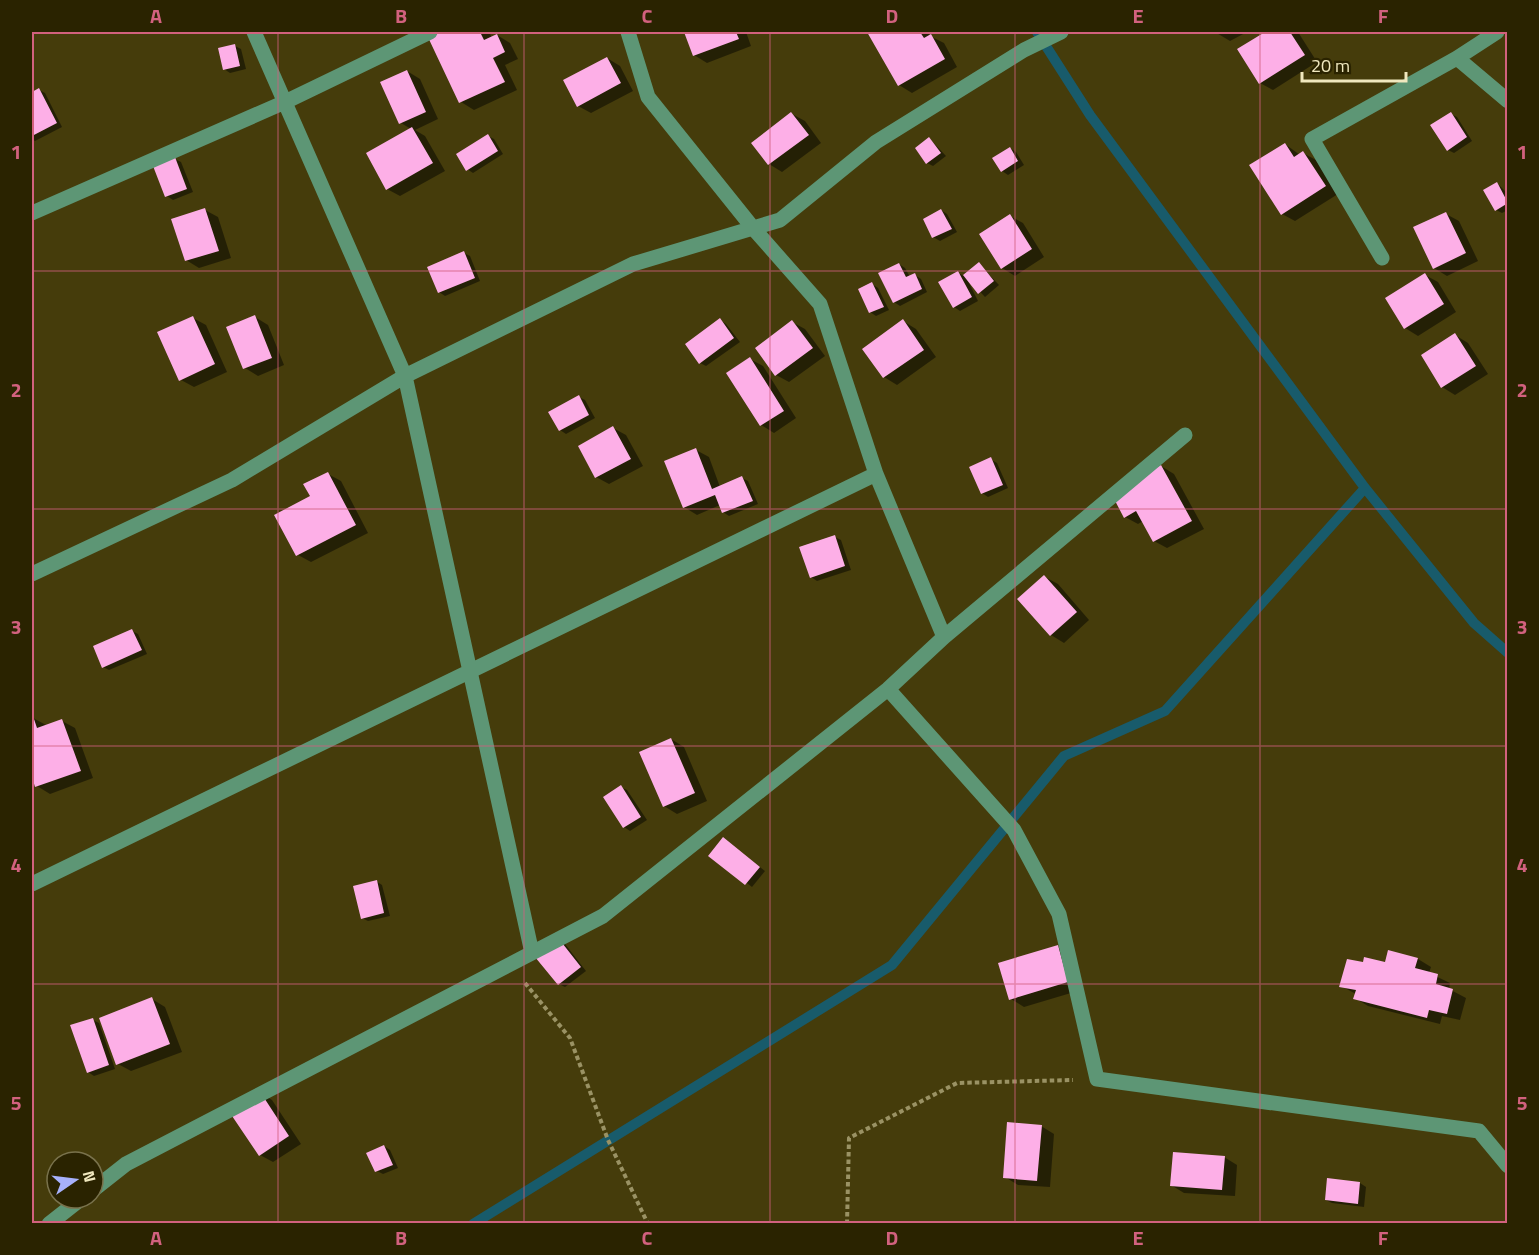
<svg xmlns="http://www.w3.org/2000/svg" width="1539" height="1255" font-family="'Titillium Web',sans-serif">
	<style>
		.shadow { fill: #0007 }
		.lines { fill: none; stroke-linecap: round; stroke-linejoin: round }
		.stream { stroke: #185b6b; stroke-width: 10 }
		.building { fill: #fdafe7 }
		.path { stroke: #9a9264; stroke-width: 4; stroke-dasharray: 4.5 3; stroke-linecap: butt }
		.minor { stroke: #5d9675; stroke-width: 15 }
		.grid { fill: none; stroke: #d2617e; stroke-width: 1.5; stroke-opacity: 0.55 }
		.neatline { fill: none; stroke: #d2617e; stroke-width: 2 }
		.grid-label { font-size: 20px; text-anchor: middle; font-weight: bold; fill: #d2617e }
	</style>
	<rect width="100%" height="100%" fill="#453c0b"/>
	<path class="shadow" d="M433,32H489L492,38L497,35L510,43L518,59L505,65L517,90L474,110L461,102L428,34Z
		M685,32H746L751,46L707,63L694,55Z
		M868,32H928L930,36L944,43L957,67L912,93L899,85Z
		M1215,32H1247L1230,41Z
		M1268,32H1298L1317,62L1273,90L1260,83L1239,50Z
		M235,46L241,49L246,69L230,73L224,69Z
		M607,58L620,66L633,91L591,113L578,106Z
		M407,71L420,79L438,119L415,130L425,136L445,171L400,196L387,189L411,129L401,123Z
		M39,90L45,93L62,127L35,141L32,139V94Z
		M792,114L805,121L821,143L782,172L769,164L753,143Z
		M1451,114L1457,117L1472,141L1454,153L1448,150Z
		M488,136L494,139L503,154L473,173L467,169Z
		M930,139L946,156L933,166L927,163Z
		M1285,144L1300,155L1303,153L1316,160L1338,194L1295,221L1282,214Z
		M1010,148L1016,152L1024,165L1008,175L1002,171Z
		M175,159L181,162L193,192L173,200L167,196L155,167Z
		M1497,183L1508,194V210L1502,213L1496,210Z
		M205,210L218,217L231,258L199,268L186,260Z
		M941,210L947,214L957,232L940,241L933,237Z
		M1446,214L1459,221L1478,261L1447,276L1434,268Z
		M1010,216L1023,223L1044,257L1015,276L1002,268Z
		M464,253L470,256L480,281L445,296L439,292Z
		M899,264L905,268L910,277L915,275L921,279L927,292L900,306L894,302Z
		M979,264L999,285L985,297L966,277L978,301L960,311L954,307L958,273L964,276Z
		M1425,275L1438,282L1456,312L1418,336L1405,328L1387,298Z
		M872,284L878,288L889,310L876,316L870,312Z
		M255,317L268,325L284,365L258,376L245,368Z
		M193,318L206,325L227,372L194,387L181,380Z
		M720,320L726,324L740,342L706,366L700,363Z
		M903,321L916,329L936,357L897,385L884,377Z
		M792,322L805,329L825,356L789,382L776,375Z
		M1455,335L1468,343L1488,374L1455,395L1442,387L1423,355Z
		M750,359L763,366L796,418L774,433L761,425Z
		M579,397L585,400L595,418L566,434L560,430Z
		M613,428L626,435L643,466L609,484L596,477Z
		M696,450L709,457L720,487L742,478L748,481L758,504L729,516L723,512L720,505L697,515L684,507Z
		M990,459L997,463L1008,488L988,497L982,493Z
		M1161,466L1174,474L1204,529L1167,548L1154,541L1143,521L1138,524L1125,517Z
		M328,474L341,481L368,533L311,562L298,555Z
		M835,537L841,540L851,570L817,581L811,577Z
		M1045,577L1058,584L1089,620L1064,643L1051,635Z
		M132,631L138,634L147,654L109,670L103,667Z
		M33,718L46,725L62,721L75,728L93,778L50,794L37,786L32,772Z
		M671,739L684,747L707,801L677,814L664,806Z
		M621,787L627,790L647,820L630,831L624,827L605,797Z
		M729,843L765,871L752,887L710,855Z
		M376,881L382,885L390,916L368,921L362,918Z
		M565,944L586,971L565,987L559,984L537,957Z
		M1058,947L1071,955L1081,990L1024,1007L1011,999Z
		M1389,952L1418,959L1431,967L1429,973L1450,983L1449,989L1466,998L1460,1020L1442,1016L1440,1024L1368,1006L1355,998L1356,994L1341,986L1364,964H1386Z
		M152,999L165,1007L182,1052L131,1071L118,1064Z
		M93,1020L99,1023L115,1069L94,1076L88,1072Z
		M259,1092L272,1100L301,1144L273,1162L260,1155Z
		M1041,1126L1054,1134L1050,1187L1018,1185L1005,1177Z
		M384,1146L390,1150L398,1168L383,1174L377,1171Z
		M1224,1157L1237,1165L1235,1196L1184,1193L1171,1185Z
		M1328,1179L1360,1183L1366,1187L1364,1207L1332,1203L1326,1200Z"/>
	<g class="lines">
		<path class="stream" d="M1037,32L1090,115L1365,488L1474,623L1508,653
			M473,1224L892,965L1064,756L1165,711L1365,488"/>
	</g>
	<path class="building" d="M429,32H480L484,40L497,34L505,52L493,58L505,82L459,103L426,33Z
		M684,32H736L739,39L693,56Z
		M867,32H920L924,38L931,34L945,59L898,86Z
		M1265,32H1290L1305,55L1259,84L1237,49Z
		M235,44L240,66L223,70L218,48Z
		M607,57L621,83L577,107L563,80Z
		M407,70L426,112L399,124L380,82Z
		M39,88L57,123L32,136V92Z
		M791,112L809,135L768,165L751,143Z
		M1451,112L1467,137L1447,151L1430,125Z
		M412,127L433,163L386,190L366,153Z
		M488,134L498,151L466,171L456,154Z
		M929,137L941,153L926,164L915,148Z
		M1285,143L1294,157L1303,151L1326,186L1281,215L1249,165Z
		M1010,147L1018,161L1001,172L992,158Z
		M175,157L187,189L165,197L153,166Z
		M1497,182L1508,203L1495,211L1483,190Z
		M205,208L219,251L185,261L171,219Z
		M941,209L952,229L932,238L923,219Z
		M1446,212L1466,253L1433,269L1413,227Z
		M1010,214L1032,249L1001,269L979,234Z
		M464,251L475,278L438,293L427,267Z
		M979,262L994,281L978,294L963,275Z
		M899,263L906,277L915,273L922,289L893,303L878,273Z
		M958,271L972,297L953,308L938,282Z
		M1425,273L1444,304L1404,329L1385,298Z
		M872,282L884,307L869,313L858,289Z
		M255,315L272,358L243,369L226,327Z
		M193,316L215,364L179,381L157,332Z
		M720,318L734,338L699,364L685,344Z
		M903,319L924,350L883,378L862,349Z
		M792,320L813,348L775,376L755,348Z
		M1455,333L1476,366L1441,388L1421,355Z
		M750,357L784,411L760,426L726,373Z
		M579,395L589,415L559,431L548,412Z
		M613,426L631,459L595,478L578,446Z
		M696,448L712,489L742,476L753,501L722,513L715,495L683,508L664,461Z
		M991,457L1003,485L981,494L969,467Z
		M1161,465L1192,521L1153,542L1136,511L1124,518L1111,493Z
		M328,472L356,525L296,556L274,515L310,496L303,484Z
		M835,535L845,566L810,578L799,547Z
		M1044,575L1077,612L1050,636L1017,599Z
		M132,629L142,650L102,668L93,646Z
		M32,713L37,728L62,719L81,771L35,787L32,777Z
		M671,738L695,793L663,807L639,752Z
		M621,785L641,817L623,828L603,797Z
		M723,837L760,867L745,885L708,856Z
		M377,880L384,913L361,919L353,886Z
		M559,939L581,967L558,985L535,957Z
		M1058,945L1068,982L1009,1000L998,963Z
		M1388,950L1418,958L1415,968L1438,974L1436,984L1453,989L1447,1014L1429,1010L1427,1018L1353,999L1356,990L1339,987L1347,959L1363,962L1364,957L1385,962Z
		M152,997L170,1044L116,1065L99,1018Z
		M93,1018L109,1065L87,1073L70,1025Z
		M259,1090L289,1136L259,1156L228,1110Z
		M1007,1122L1042,1125L1037,1181L1003,1178Z
		M384,1145L393,1165L375,1172L366,1153Z
		M1173,1152L1225,1156L1222,1190L1170,1186Z
		M1327,1178L1360,1182L1358,1204L1325,1200Z"/>
	<g class="lines">
		<path class="path" d="M525,983L570,1038L608,1140L648,1224
			M847,1224L849,1138L957,1083L1073,1080"/>
		<path class="minor" d="M254,32L405,376L532,953
			M628,32L648,97L753,228L820,304L876,474L944,637
			M1457,58L1508,101
			M32,213L285,102L430,32
			M1382,258L1312,139L1457,58L1497,32
			M32,574L232,480L405,376L633,264L780,220L876,142L1024,50L1061,32
			M888,689L1014,830L1059,914L1097,1079L1479,1131L1508,1166
			M32,884L876,474
			M93,1190L126,1164L603,916L888,689L944,637L1185,435
			M49,1224L82,1198"/>
	</g>
	<path class="grid" d="M278,32V1224M524,32V1224M770,32V1224M1015,32V1224M1260,32V1224M32,271H1508M32,509H1508M32,746H1508M32,984H1508"/>
	<rect width="1539" height="1255" fill="none" stroke="#2a2300" stroke-width="66"/>
	<g transform="translate(75 1180) rotate(76)"><circle r="28" fill="#2a2300" stroke="#79724c" stroke-width="1.5"/>
	<path d="M0-4.5L10 22L0 15L-10 22Z" fill="#a7b1fc"/>
	<text y="-9" font-size="16" font-weight="bold" text-anchor="middle" fill="#f0e8be">N</text>
	</g>
	<path d="M1302 72v9h104v-9" fill="none" stroke="#f0e8be" stroke-width="3"/>
	<text x="1311" y="72" font-size="18" fill="#f0e8be" stroke="#2a2300" stroke-width="4.5" paint-order="stroke">20 m</text>
	<rect x="33" y="33" width="1473" height="1189" class="neatline"/>
	<g class="grid-label">
		<text x="156" y="23">A</text>
		<text x="401" y="23">B</text>
		<text x="647" y="23">C</text>
		<text x="892" y="23">D</text>
		<text x="1138" y="23">E</text>
		<text x="1383" y="23">F</text>
		<text x="16" y="159">1</text>
		<text x="1522" y="159">1</text>
		<text x="16" y="397">2</text>
		<text x="1522" y="397">2</text>
		<text x="16" y="634">3</text>
		<text x="1522" y="634">3</text>
		<text x="16" y="872">4</text>
		<text x="1522" y="872">4</text>
		<text x="16" y="1110">5</text>
		<text x="1522" y="1110">5</text>
		<text x="156" y="1245">A</text>
		<text x="401" y="1245">B</text>
		<text x="647" y="1245">C</text>
		<text x="892" y="1245">D</text>
		<text x="1138" y="1245">E</text>
		<text x="1383" y="1245">F</text>
	</g>
</svg>
